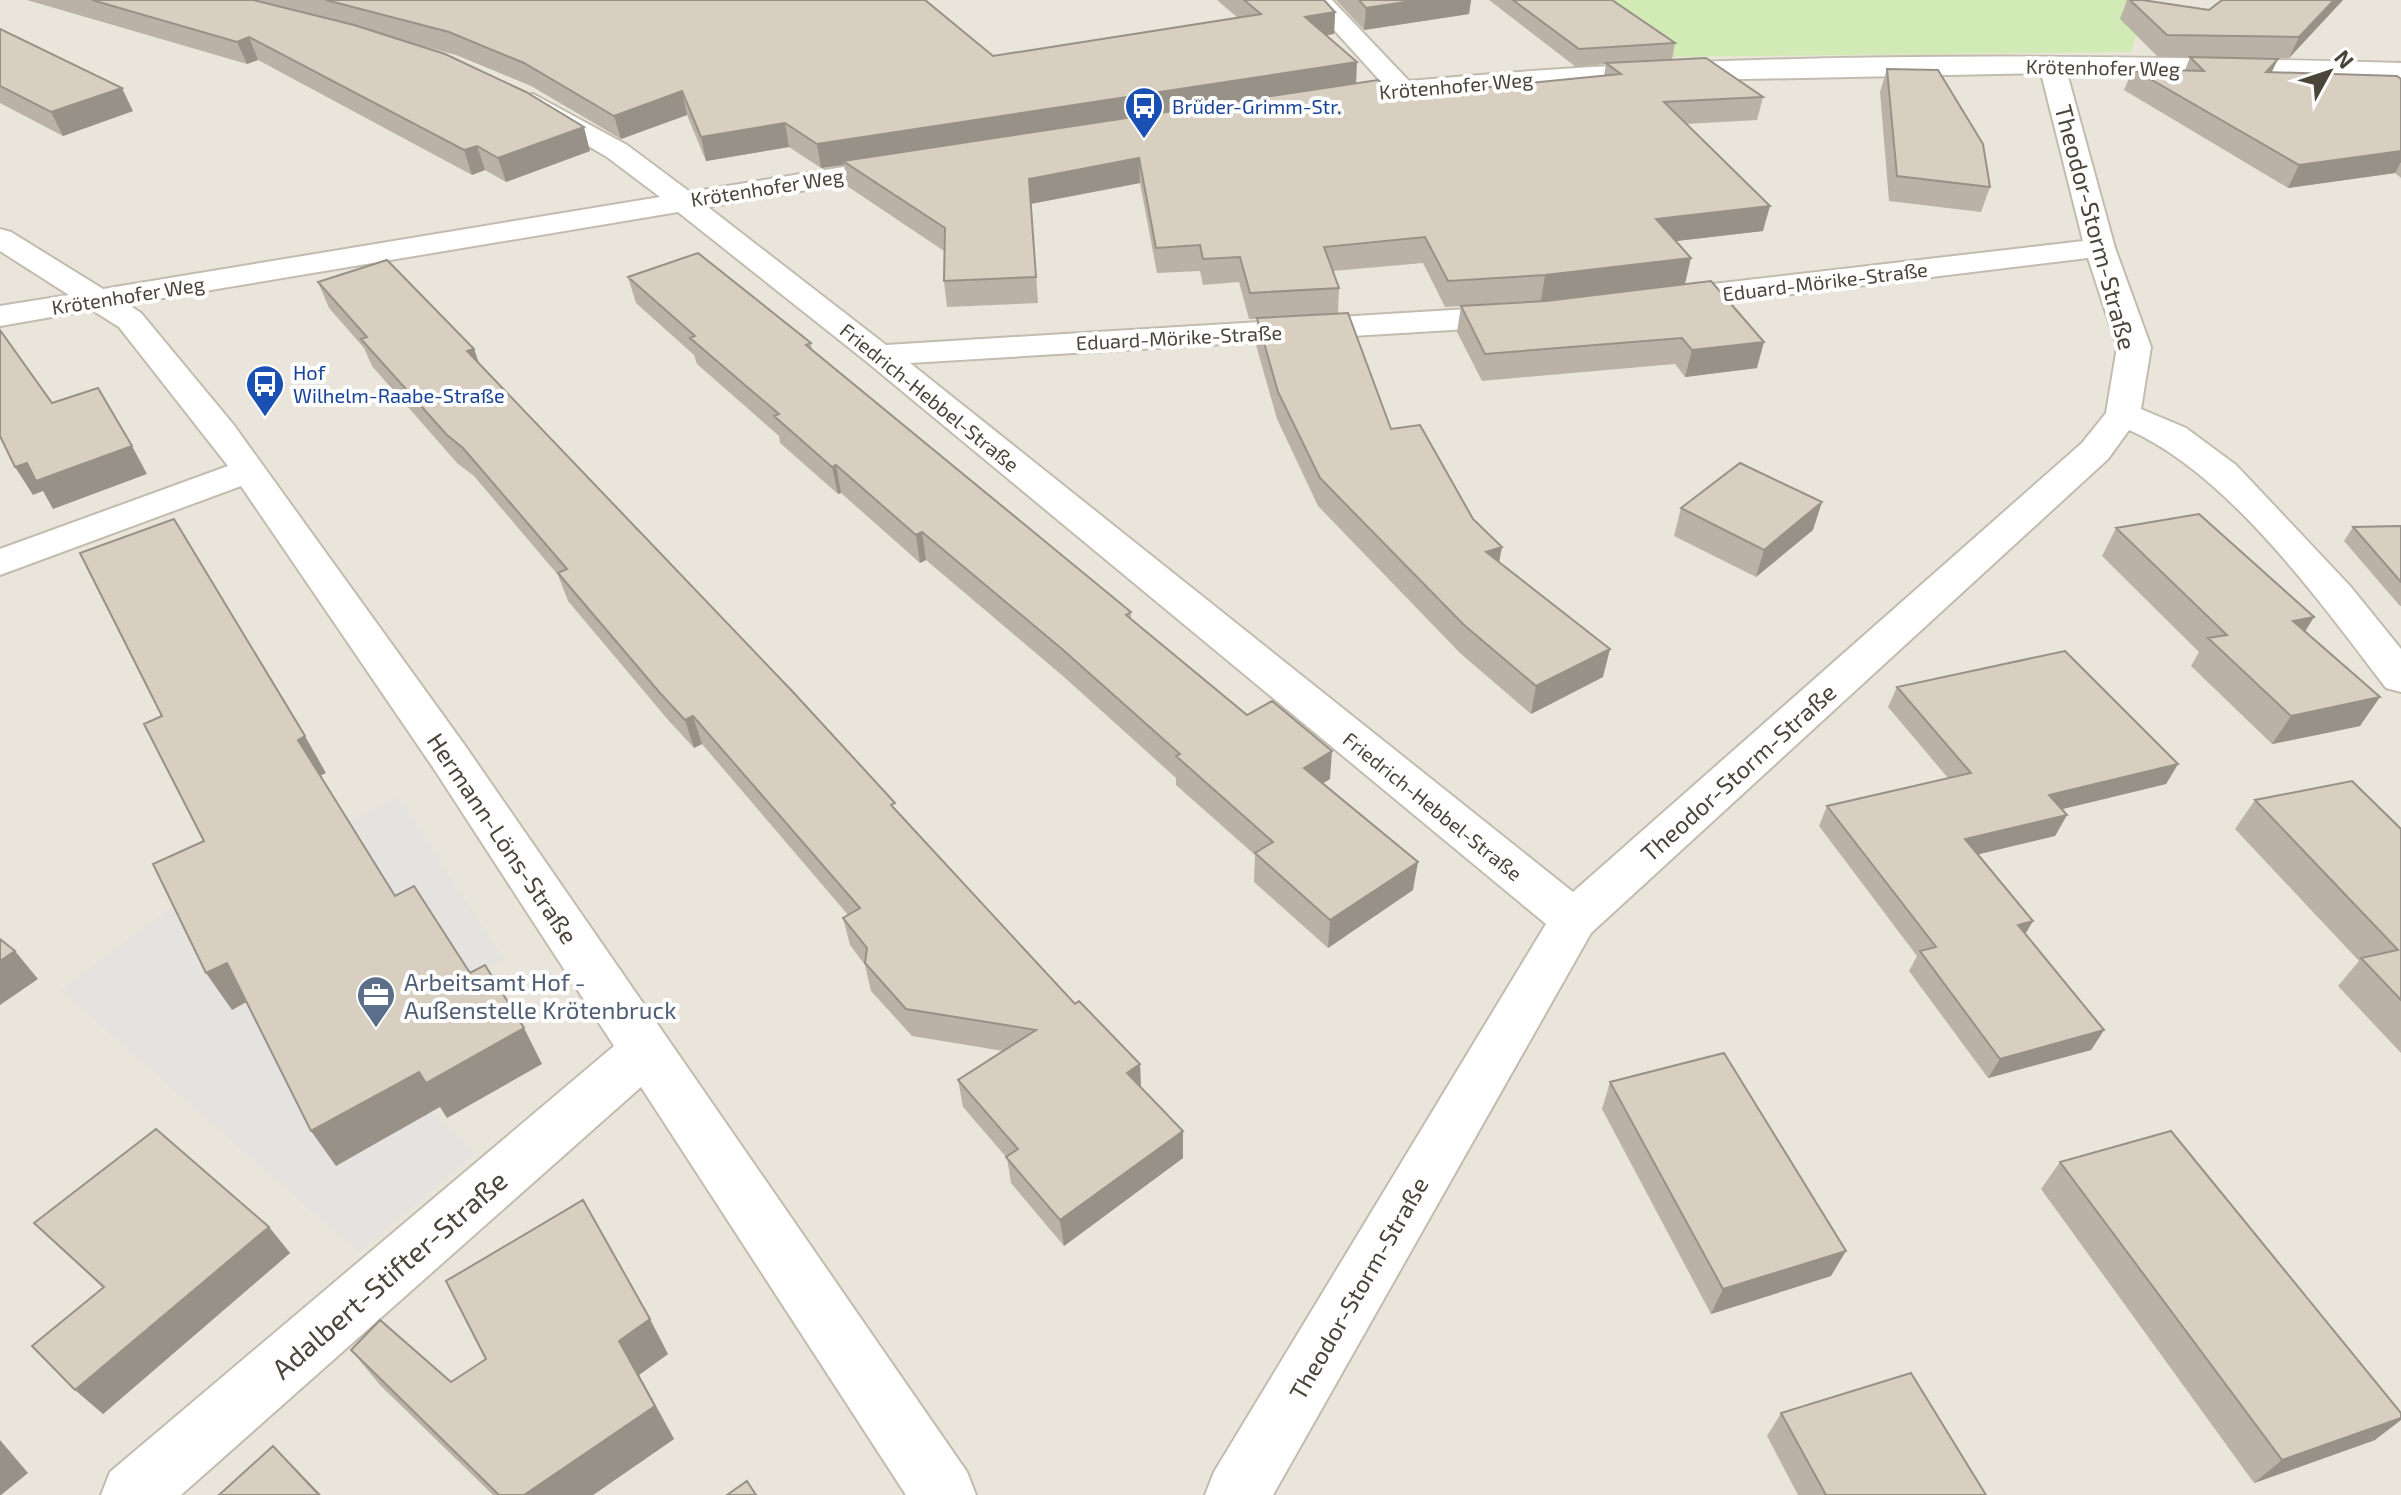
<svg xmlns="http://www.w3.org/2000/svg" width="2401" height="1495" font-family="'Exo 2',sans-serif">
	<style>
		.residential { fill: #eae5da }
		.green { fill: #d2eab5 }
		.parking { fill: #e5e3e0 }
		.lines { fill: none; stroke-linecap: round; stroke-linejoin: round }
		.minor-casing { stroke: #c2bbae; stroke-width: 4 }
		.minor { fill: #fff; fill-rule: evenodd }
		.wall { fill: #bab2a6 }
		.shaded-wall { fill: #979187 }
		.building { fill: #d8cfc1; stroke: #979187; stroke-width: 2 }
		.labels { text-anchor: middle; dominant-baseline: central; stroke-width: 8; stroke-linejoin: round; paint-order: stroke }
		.far-street-label { font-size: 20px; fill: #4b4439; stroke: #fff }
		.far-transit-label { font-size: 20px; fill: #164399; stroke: #fff; text-anchor: start }
		.street-label { font-size: 24px; fill: #4b4439; stroke: #fff }
		.service-label { font-size: 24px; fill: #4e5e75; stroke: #fff; text-anchor: start }
		.near-street-label { font-size: 28px; fill: #4b4439; stroke: #fff }
	</style>
	<rect width="100%" height="100%" fill="#f6f3ec"/>
	<path class="residential" d="M0,0H1593L2130,52L2147,0H2401V1495H0Z"/>
	<path class="green" d="M1593,0H2147L2131,52L1667,57Z"/>
	<path class="parking" d="M399,797L504,959L469,978L416,932L347,822Z
		M179,901L231,1009L252,999L432,1112L476,1153L359,1253L60,990Z"/>
	<g class="lines">
		<g class="minor-casing">
			<path id="minor" d="M1307,0H1332L1409,81C1738,50 2071,54 2401,63V79L2067,73L2115,248L2151,347L2141,409L2186,428L2236,465L2350,586L2401,649V692L2386,688C2320,602 2229,474 2129,430L2108,459L1591,933L1273,1495H1205L1214,1472L1546,924L867,362L678,212L127,304L141,313L233,424L466,747L967,1472L976,1495H906L641,1087L181,1495H101L110,1472L614,1046L434,769L241,486L0,575V549L228,466L119,327L92,310L0,326V306L69,295L0,251V229L11,232L103,289L660,197L607,157L524,108L520,102L524,96L533,94L627,145L690,192L905,157L915,159L919,165L915,171L905,173L708,207L886,345L1517,306L1528,309L1533,316L1528,323L1517,326L910,363L1573,892L2082,443L2106,413L2117,347L2088,258L1661,310L1650,307L1645,300L1650,293L1661,290L2083,241L2041,73L1601,82L1329,106L1320,104L1316,98L1320,92L1383,84Z"/>
		</g>
		<use href="#minor" class="minor"/>
	</g>
	<path class="wall" d="M27,0H925L993,56L1238,18L1217,0H1324L1335,12L1334,34L1326,35L1356,83L1397,96L1604,76L1606,64L1576,67L1489,0H1612L1675,43L1672,60L1763,97L1757,120L1686,124L1763,231L1676,241L1546,301L1711,281L1757,368L1685,377L1675,364L1482,381L1457,332L1461,306L1445,307L1423,263L1333,271L1339,288L1338,313L1391,429L1473,519L1499,562L1603,677L1531,714L1460,653L1318,506L1277,419L1256,345L1257,319H1249L1239,282L1203,285L1200,271L1157,273L1140,183L1030,204L1038,303L947,307L944,281V251L847,186L844,165L821,168L789,147L706,161L687,115L621,139L531,86L456,55L404,41L590,151L506,182L485,170L472,175L258,60L247,64Z
		M1336,0H1471L1469,14L1364,30Z
		M2127,0H2142L2209,10L2222,0H2343L2289,58L2158,57L2120,19Z
		M0,29L133,111L63,136L0,103Z
		M2190,57L2272,72L2401,79V178L2395,173L2288,188L2124,90L2133,69L2185,70Z
		M1887,69L1990,187L1981,212L1889,201L1880,92Z
		M628,277L811,343L812,351L1131,612V619L1247,715L1330,779L1323,783L1413,890L1328,948L1254,882L1255,855L1176,785V778L1064,677L926,560L920,563L841,493L838,494L780,443L779,436L697,364L694,355L636,303Z
		M318,282L474,349L479,363L896,810L1075,1004L1140,1064L1141,1087L1183,1131V1158L1064,1246L1011,1183L1007,1158L963,1107L958,1080L1003,1051L912,1036L871,991L865,965L850,945L843,918L848,915L702,744L694,748L669,721L568,601L558,575L474,476L457,463L372,366L364,348L329,308Z
		M1681,508L1813,530L1756,577L1674,536Z
		M2401,526V606H2400L2344,541L2353,527Z
		M2116,528L2314,617L2305,632L2360,726L2272,744L2191,666L2199,652L2102,556Z
		M1897,687L2178,764L2166,784L2062,809L2067,815L2055,836L1977,854L2033,921L2025,934L2104,1030L2091,1050L1988,1078L1909,971L1917,956L1819,826L1827,806L1948,778L1888,707Z
		M2255,800L2401,829V1053L2338,986L2359,961L2235,829Z
		M1610,1082L1831,1276L1711,1314L1602,1109Z
		M2060,1162L2375,1440L2254,1483L2041,1189Z
		M34,1223L269,1227L290,1253L103,1414V1288Z
		M351,1350L451,1382L668,1354L639,1375L674,1439L593,1495H493L380,1385Z
		M1781,1413L1986,1495H1798L1767,1436Z"/>
	<path class="shaded-wall" d="M1418,0H1471L1469,14L1364,30L1366,8Z
		M2334,0H2343L2289,58L2299,37Z
		M1335,12L1334,34L1304,39L1305,17Z
		M249,37L258,60L247,64L237,42Z
		M2278,59L2268,80L2266,72Z
		M1357,62L1356,85L843,161L844,165L821,168L817,144Z
		M122,88L133,111L63,136L51,112Z
		M682,91L687,115L621,139L614,116Z
		M785,123L789,147L706,161L701,137Z
		M584,127L590,151L506,182L498,158Z
		M477,146L485,170L472,175L464,150Z
		M2401,151V162L2395,173L2288,188L2299,165Z
		M1139,158L1140,183L1030,204L1038,303L1029,179Z
		M1770,206L1763,231L1651,244L1656,219Z
		M1691,258L1685,284L1541,301L1545,275Z
		M1764,342L1757,368L1685,377L1692,350Z
		M474,349L483,375L467,351Z
		M132,446L147,474L53,509L43,491L33,495L15,467L27,463Z
		M836,465L841,493L838,494L832,467Z
		M1822,502L1813,530L1756,577L1764,550Z
		M922,532L926,560L920,563L916,535Z
		M1502,547L1497,574L1486,552Z
		M2314,617L2296,645L2293,621Z
		M1610,649L1603,677L1531,714L1536,686Z
		M2380,697L2360,726L2272,744L2291,716Z
		M693,716L702,744L694,748L685,720Z
		M305,736L326,773L318,777L298,740Z
		M1332,751L1330,779L1302,796L1304,768Z
		M2178,764L2166,784L2038,815L2049,795Z
		M2067,815L2055,836L1955,860L1965,839Z
		M1418,862L1413,890L1328,948L1330,920Z
		M2033,921L2021,941L2018,925Z
		M15,951L38,979L0,1005V961Z
		M227,963L252,999L232,1010L206,973Z
		M524,1028L542,1064L447,1118L440,1107L336,1166L311,1131L419,1072Z
		M2104,1030L2091,1050L1988,1078L2000,1059Z
		M1140,1064L1141,1092L1127,1073Z
		M1183,1131V1158L1064,1246L1060,1220Z
		M269,1227L290,1253L103,1414L75,1390Z
		M1846,1251L1831,1276L1711,1314L1723,1289Z
		M650,1319L668,1354L639,1375L674,1439L593,1495H524L619,1341Z
		M2401,1418V1420L2375,1440L2254,1483L2282,1460Z
		M0,1440L28,1473L1,1495H0Z
		M273,1446L296,1469L321,1495H319Z"/>
	<path class="building" d="M92,0H253L354,25L445,54L526,92L584,127L498,158L477,146L464,150L249,37L237,42Z
		M326,0H925L993,56L1261,14L1244,0H1324L1335,12L1305,17L1357,62L817,144L785,123L701,137L682,91L614,116L524,63L449,32Z
		M1359,0H1418L1366,8Z
		M1513,0H1612L1675,43L1579,49Z
		M2130,0H2142L2209,10L2222,0H2334L2299,37L2167,35Z
		M0,29L122,88L51,112L0,86Z
		M2190,57L2278,59L2266,72L2397,76L2401,79V151L2299,165L2133,69L2204,71Z
		M1706,58L1763,97L1664,102L1770,206L1656,219L1691,258L1545,275L1448,281L1425,237L1324,247L1339,288L1250,293L1240,257L1203,259L1200,245L1156,248L1139,158L1029,179L1036,277L944,281L945,228L843,161L1378,80L1397,96L1621,74L1606,63Z
		M1887,69L1938,70L1983,144L1990,187L1897,176Z
		M698,253L811,343L806,345L1131,612L1126,615L1247,715L1272,701L1332,751L1304,768L1418,862L1330,920L1255,853L1273,842L1176,756L1180,754L1062,649L922,532L916,535L836,465L832,467L774,416L779,414L690,338L695,336L628,277Z
		M387,260L474,349L467,351L793,692L895,803L891,805L1075,1004L1079,1001L1140,1064L1127,1073L1183,1131L1060,1220L1006,1157L1018,1149L958,1080L1036,1030L906,1009L865,963L867,948L843,918L860,908L693,716L685,720L660,693L558,573L567,569L463,448L447,435L361,339L367,337L318,282Z
		M1711,281L1764,342L1692,350L1682,338L1485,354L1461,306L1546,301Z
		M1348,313L1391,429L1420,425L1473,519L1502,547L1486,552L1610,649L1536,686L1464,625L1320,478L1278,392L1257,318Z
		M0,330L52,403L98,388L132,446L36,481L27,463L15,467L0,436Z
		M1740,463L1822,502L1764,550L1681,508Z
		M2199,514L2314,617L2293,621L2380,697L2291,716L2208,638L2227,635L2116,528Z
		M174,519L305,736L298,740L395,896L414,886L470,973L485,965L524,1028L426,1083L419,1072L311,1131L227,963L206,973L153,864L204,841L144,724L162,716L80,553Z
		M2401,526V582L2353,527Z
		M2065,651L2178,764L2049,795L2067,815L1965,839L2033,921L2018,925L2104,1030L2000,1059L1920,951L1936,947L1827,806L1971,773L1897,687Z
		M2352,781L2401,829V1000L2361,958L2398,950L2255,800Z
		M0,939L15,951L0,961Z
		M1724,1053L1846,1251L1723,1289L1610,1082Z
		M156,1129L269,1227L75,1390L32,1346L104,1287L34,1223Z
		M2171,1131L2401,1413V1418L2282,1460L2060,1162Z
		M583,1200L650,1319L619,1341L655,1406L524,1495H499L351,1350L380,1320L451,1382L486,1359L446,1281Z
		M1911,1373L1986,1495H1826L1781,1413Z
		M273,1446L319,1495H219Z
		M747,1481L756,1495H727Z"/>
	<defs>
		<g id="bus-pin" transform="scale(2)"><path d="M0 17L-7.5 6A9.5 9.5 0 1 1 7.5 6Z" fill="#1a4fb4" stroke="#fff"/><path d="M-5-6H5V4H4V6H2V4H-2V6H-4V4H-5ZM-3.5-4V0h7V-4ZM-3.5 1.2v1.5H-2V1.2ZM2 1.2v1.5H3.5V1.2Z" fill="#fff"/></g>
		<g id="office-pin" transform="scale(2)"><path d="M0 17L-7.5 6A9.5 9.5 0 1 1 7.5 6Z" fill="#5c6f8a" stroke="#fff"/><path d="M-6-3h4V-5.5h4V-3h4V5H-6ZM-1-4.5V-3h2v-1.5ZM-6 0V1H6V0Z" fill="#fff"/></g>
	</defs>
	<g fill-rule="evenodd">
		<use href="#bus-pin" x="1144" y="106"/>
		<use href="#bus-pin" x="265" y="384"/>
		<use href="#office-pin" x="376" y="995"/>
	</g>
	<g class="labels">
		<g class="far-street-label">
			<text transform="translate(2103 67) rotate(1)">Krötenhofer Weg</text>
			<text transform="translate(1456 85) rotate(-5)">Krötenhofer Weg</text>
			<text transform="translate(767 187) rotate(-9)">Krötenhofer Weg</text>
			<text transform="translate(1825 281) rotate(-7)">Eduard-Mörike-Straße</text>
			<text transform="translate(128 295) rotate(-9)">Krötenhofer Weg</text>
			<text transform="translate(1179 337) rotate(-3)">Eduard-Mörike-Straße</text>
			<text transform="translate(930 397) rotate(39)">Friedrich-Hebbel-Straße</text>
			<text transform="translate(1433 806) rotate(39)">Friedrich-Hebbel-Straße</text>
		</g>
		<g class="far-transit-label">
			<text x="1172" y="106">Brüder-Grimm-Str.</text>
			<text x="293" y="372">Hof<tspan x="293" dy="23">Wilhelm-Raabe-Straße</tspan></text>
		</g>
		<g class="street-label">
			<text transform="translate(2096 227) rotate(75)">Theodor-Storm-Straße</text>
			<text transform="translate(1738 772) rotate(-42)">Theodor-Storm-Straße</text>
			<text transform="translate(503 838) rotate(56)">Hermann-Löns-Straße</text>
			<text transform="translate(1358 1288) rotate(-60)">Theodor-Storm-Straße</text>
		</g>
		<g class="service-label">
			<text x="404" y="981">Arbeitsamt Hof -<tspan x="404" dy="28">Außenstelle Krötenbruck</tspan></text>
		</g>
		<g class="near-street-label">
			<text transform="translate(389 1274) rotate(-41)">Adalbert-Stifter-Straße</text>
		</g>
	</g>
	<g transform="translate(2329 72) rotate(50)" stroke="#ffffff" stroke-width="6" paint-order="stroke">
	<path d="M0-6L14 30L0 20L-14 30Z" fill="#4b4439"/>
	<text y="-12" font-size="22" font-weight="bold" text-anchor="middle" fill="#4b4439">N</text>
	</g>
</svg>
